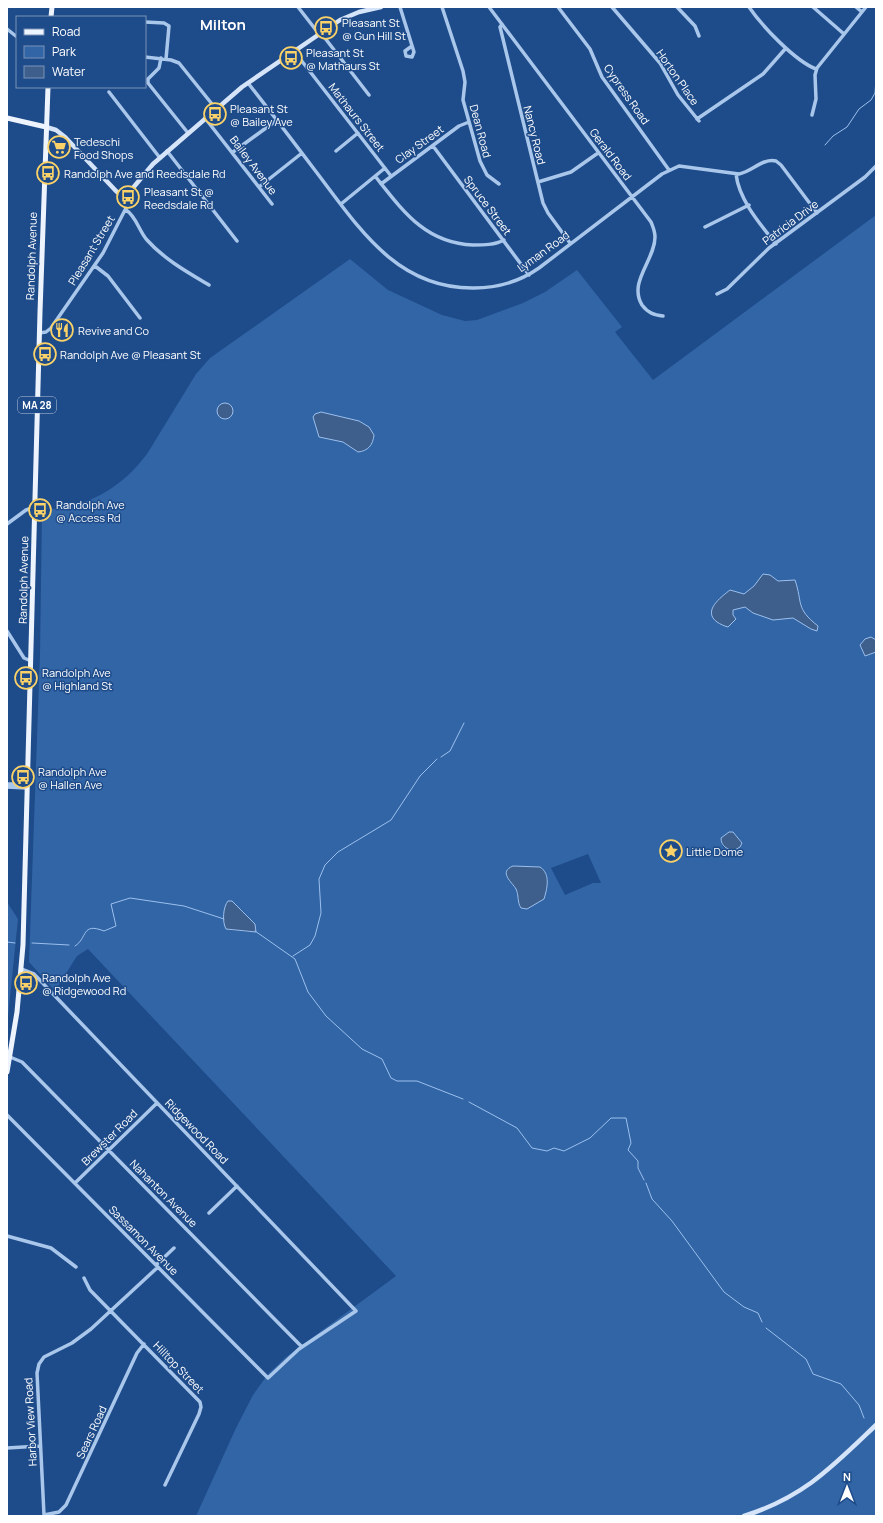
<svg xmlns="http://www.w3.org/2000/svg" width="883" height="1523" font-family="Manrope,sans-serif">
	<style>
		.green { fill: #3265a6; fill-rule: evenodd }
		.water { fill: #3e5f8c; stroke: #9cc0ed }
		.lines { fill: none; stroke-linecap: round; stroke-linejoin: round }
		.stream { stroke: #9cc0ed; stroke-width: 1 }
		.street { stroke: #a9c6eb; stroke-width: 3.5 }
		.secondary { stroke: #d5e4f8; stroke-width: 4.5 }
		.primary { stroke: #eef4fe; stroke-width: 5 }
		.labels { text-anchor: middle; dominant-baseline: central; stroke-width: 3; stroke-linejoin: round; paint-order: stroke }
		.shield { fill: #1e4b89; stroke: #bcc9dc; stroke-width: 1 }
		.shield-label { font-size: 10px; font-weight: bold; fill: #fff }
		.poi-label { font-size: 11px; fill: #fff; stroke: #1e4b89; text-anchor: start }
		.street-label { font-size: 11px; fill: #fff; stroke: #1e4b89 }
		.district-label { font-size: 15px; font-weight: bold; fill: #fff; stroke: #1e4b89 }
	</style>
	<rect width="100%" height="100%" fill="#1e4b89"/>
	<path class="green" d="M876,215V1516H196L236,1428L253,1395L268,1374L286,1357L396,1276L88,949L77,956L55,991L29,962L40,654L42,510C86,508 121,489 147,454L196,374L210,358L350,259L388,290L442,315L465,321L477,320L523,303L545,292L577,270L622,327L615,332L653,380ZM736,835L742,843L724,848L721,843V838ZM588,854L601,883H593L565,895L551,868ZM225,907L241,909L255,924L251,932L229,930L224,919Z
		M7,902L18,919L8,1017H7Z"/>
	<path class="water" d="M217 411a8 8 0 1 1 16 0a8 8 0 1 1-16 0Z
		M321,412L359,421L369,427L374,435C373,445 368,451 358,452L343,442L319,437L313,417L315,414Z
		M763,574L770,575L778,581L795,580C803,603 795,608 818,626L817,631L811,629L793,618L773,620L753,613L745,607L733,610V615L736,619L728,627C724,626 720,624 717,622C702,611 721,597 730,590L744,594L754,586Z
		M871,637L876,640V652L865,656L860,645L865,639Z
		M729,832H733L742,843L740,847L735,850C727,850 721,846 721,838Z
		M513,866L540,867C551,874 547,889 544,899L527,909L521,908C517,902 519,895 516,889C512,882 498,872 513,866Z
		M228,901H232L255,924L256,932L226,929C222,922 223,907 228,901Z"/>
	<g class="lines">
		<path class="stream" d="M825,145L833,136L847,127L859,109L871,100L875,93L876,79
			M441,757L450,751L464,723
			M255,931L295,959L308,992L326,1016L362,1049L382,1059L391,1078L397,1081H417L463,1099
			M7,942L15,943
			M32,943L69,945
			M75,946C88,938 81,922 104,931L116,926L111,904L130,898L184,906L224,919
			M293,956L310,945L315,936L321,913L319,879L325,865L338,852L391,820L420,776L437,759
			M469,1102L517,1128L532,1148L547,1151L554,1148L564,1151L590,1138L611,1118H626L631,1143L628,1150L638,1161V1168L644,1180
			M646,1183L652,1199L672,1221L724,1292L744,1307L758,1313L762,1322
			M766,1328L806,1359L813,1374L841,1384L859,1405L864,1418"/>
		<path class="street" d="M298,7L319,34
			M400,7L414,52L412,57L406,56L405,51L412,46
			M442,7L463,71L465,82L463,100L480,161L487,175L499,184
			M489,7L651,222C653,227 655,231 655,237C655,260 628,282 642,305C648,313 654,315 663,316
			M558,7L590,49L602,77L669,170
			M612,7L660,63L678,95L699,121
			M677,7L695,26L699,36
			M749,7C762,26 795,61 816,69
			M813,7L844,34
			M856,7L862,12
			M145,22L164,23L169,26L166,59
			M502,24L500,27L502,35L543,203L548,213L570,243
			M7,29L17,37
			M321,33L369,95
			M294,51L391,176
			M145,57L171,60L179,63L216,109
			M161,58L159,68L148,79V83L188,133
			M248,83C270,111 292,140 314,169C357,225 395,289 474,288C499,288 519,282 539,268L662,174L679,166L739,174C752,172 762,158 776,161L781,165L817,213
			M109,92L160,158
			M812,115L816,99L815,75L817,68L866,7
			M205,118L272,204
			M697,119L763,74L786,48
			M433,146L529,275
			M167,151L237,241
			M336,151L358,133
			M233,152L277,120
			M736,174C739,200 760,224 776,244
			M375,176C403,211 425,243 473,245C483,245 495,245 504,240
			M538,182L571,172L598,153
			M381,184L459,126L469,122
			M259,187L302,153
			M341,204L385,168
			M126,210C136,216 139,231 147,240C164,259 187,272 209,285
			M705,227L749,205
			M95,266L108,276L140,318
			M717,294L727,289L769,248L865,177L876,166
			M39,333L46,332L51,328L103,253L126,208V196
			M7,524L26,510L35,507
			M7,631L24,658L31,661
			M7,784H28
			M7,787L27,788
			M10,1057L22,1062L302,1347
			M7,1115L268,1378L299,1349L356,1311L34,974L21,969
			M75,1183L157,1103
			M209,1213L237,1186
			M7,1236L51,1248L76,1267
			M156,1265L174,1248
			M84,1278L90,1290L200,1402L201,1407L199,1414L165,1485
			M144,1344L137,1353L66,1505L59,1512L44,1515L37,1373L39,1364L44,1357L72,1343L91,1329L158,1267
			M7,1448L40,1446"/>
		<path class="secondary" d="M46,127L56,130L65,137L116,191L122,196L127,195L153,164L242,87L340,20L359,12L381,7
			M744,1516C804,1497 832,1467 876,1425"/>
		<path class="primary" d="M51,17L52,7
			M7,118L46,127
			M7,1072L17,1012L23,945L40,312L48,87"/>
	</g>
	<defs>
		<g id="bus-ring" transform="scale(1.15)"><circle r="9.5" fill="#1e4b89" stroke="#fad268" stroke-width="1.5"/><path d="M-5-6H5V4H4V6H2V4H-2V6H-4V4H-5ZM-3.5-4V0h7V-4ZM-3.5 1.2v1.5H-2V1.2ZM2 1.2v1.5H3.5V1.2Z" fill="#fad268"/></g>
		<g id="supermarket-ring" transform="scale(1.15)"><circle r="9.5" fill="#1e4b89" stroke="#fad268" stroke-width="1.5"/><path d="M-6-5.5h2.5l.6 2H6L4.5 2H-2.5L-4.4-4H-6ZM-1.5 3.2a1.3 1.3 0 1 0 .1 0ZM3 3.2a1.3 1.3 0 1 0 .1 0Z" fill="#fad268"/></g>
		<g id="restaurant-ring" transform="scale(1.15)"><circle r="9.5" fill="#1e4b89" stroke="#fad268" stroke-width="1.5"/><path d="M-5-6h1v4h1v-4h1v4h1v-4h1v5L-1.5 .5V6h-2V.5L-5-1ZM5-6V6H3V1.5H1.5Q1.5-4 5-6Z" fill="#fad268"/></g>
		<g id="sight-ring" transform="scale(1.15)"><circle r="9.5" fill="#1e4b89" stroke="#fad268" stroke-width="1.5"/><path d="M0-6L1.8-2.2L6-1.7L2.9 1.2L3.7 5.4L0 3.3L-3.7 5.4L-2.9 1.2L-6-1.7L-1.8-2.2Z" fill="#fad268"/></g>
	</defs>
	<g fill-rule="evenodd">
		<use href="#bus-ring" x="326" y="28"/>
		<use href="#bus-ring" x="291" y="58"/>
		<use href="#bus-ring" x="215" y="114"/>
		<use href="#supermarket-ring" x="59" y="147"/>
		<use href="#bus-ring" x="48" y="173"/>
		<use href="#bus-ring" x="128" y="197"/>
		<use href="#restaurant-ring" x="62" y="330"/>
		<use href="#bus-ring" x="45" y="354"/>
		<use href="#bus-ring" x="40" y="510"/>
		<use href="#bus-ring" x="26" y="678"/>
		<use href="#bus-ring" x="23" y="777"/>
		<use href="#sight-ring" x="671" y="851"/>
		<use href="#bus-ring" x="26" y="983"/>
	</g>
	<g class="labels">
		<rect class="shield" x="18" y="397" width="38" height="16" rx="3"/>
		<g class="shield-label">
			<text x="37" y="405">MA 28</text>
		</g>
		<g class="poi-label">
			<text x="342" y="22">Pleasant St<tspan x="342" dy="13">@ Gun Hill St</tspan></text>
			<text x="306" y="52">Pleasant St<tspan x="306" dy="13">@ Mathaurs St</tspan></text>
			<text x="230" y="108">Pleasant St<tspan x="230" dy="13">@ Bailey Ave</tspan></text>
			<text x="74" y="141">Tedeschi<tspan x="74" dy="13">Food Shops</tspan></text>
			<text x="64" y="173">Randolph Ave and Reedsdale Rd</text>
			<text x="144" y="191">Pleasant St @<tspan x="144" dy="13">Reedsdale Rd</tspan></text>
			<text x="78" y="330">Revive and Co</text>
			<text x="60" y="354">Randolph Ave @ Pleasant St</text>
			<text x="56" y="504">Randolph Ave<tspan x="56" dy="13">@ Access Rd</tspan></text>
			<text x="42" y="672">Randolph Ave<tspan x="42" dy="13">@ Highland St</tspan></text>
			<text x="38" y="771">Randolph Ave<tspan x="38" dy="13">@ Hallen Ave</tspan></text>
			<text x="686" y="851">Little Dome</text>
			<text x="42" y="977">Randolph Ave<tspan x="42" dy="13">@ Ridgewood Rd</tspan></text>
		</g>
		<g class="street-label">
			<text transform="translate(678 77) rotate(55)">Horton Place</text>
			<text transform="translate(627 94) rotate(55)">Cypress Road</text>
			<text transform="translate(357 117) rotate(52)">Mathaurs Street</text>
			<text transform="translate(481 131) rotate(75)">Dean Road</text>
			<text transform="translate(535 135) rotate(76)">Nancy Road</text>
			<text transform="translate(419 144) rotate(-36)">Clay Street</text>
			<text transform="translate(611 154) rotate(53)">Gerald Road</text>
			<text transform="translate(254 165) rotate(53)">Bailey Avenue</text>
			<text transform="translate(488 205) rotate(53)">Spruce Street</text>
			<text transform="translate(790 222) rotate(-37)">Patricia Drive</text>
			<text transform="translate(91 250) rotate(-59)">Pleasant Street</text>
			<text transform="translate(543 251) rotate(-36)">Lyman Road</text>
			<text transform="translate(31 256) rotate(-88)">Randolph Avenue</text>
			<text transform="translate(23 580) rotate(-89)">Randolph Avenue</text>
			<text transform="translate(197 1131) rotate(46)">Ridgewood Road</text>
			<text transform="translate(109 1137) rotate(-45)">Brewster Road</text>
			<text transform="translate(164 1193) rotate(45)">Nahanton Avenue</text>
			<text transform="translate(144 1240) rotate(45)">Sassamon Avenue</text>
			<text transform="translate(179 1367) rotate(46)">Hilltop Street</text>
			<text transform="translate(30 1422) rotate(-93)">Harbor View Road</text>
			<text transform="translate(91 1432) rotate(-65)">Sears Road</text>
		</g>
		<g class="district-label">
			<text x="223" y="24">Milton</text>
		</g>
	</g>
	<rect width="883" height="1523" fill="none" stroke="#ffffff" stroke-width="16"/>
	<rect x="16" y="16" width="130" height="72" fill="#1e4b89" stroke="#7893b8"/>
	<rect x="24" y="29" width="20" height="6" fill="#eef4fe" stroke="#7893b8"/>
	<text x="52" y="36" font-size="12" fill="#ffffff">Road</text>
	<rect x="24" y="46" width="20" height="12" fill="#3265a6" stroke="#7893b8"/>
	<text x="52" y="56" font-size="12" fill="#ffffff">Park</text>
	<rect x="24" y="66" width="20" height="12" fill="#3e5f8c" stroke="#7893b8"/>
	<text x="52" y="76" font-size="12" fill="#ffffff">Water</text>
	<g transform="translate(847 1487)" stroke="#1e4b89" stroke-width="3" paint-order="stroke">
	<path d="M0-3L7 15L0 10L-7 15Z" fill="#ffffff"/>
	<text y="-6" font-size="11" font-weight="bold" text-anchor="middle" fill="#ffffff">N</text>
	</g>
</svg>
